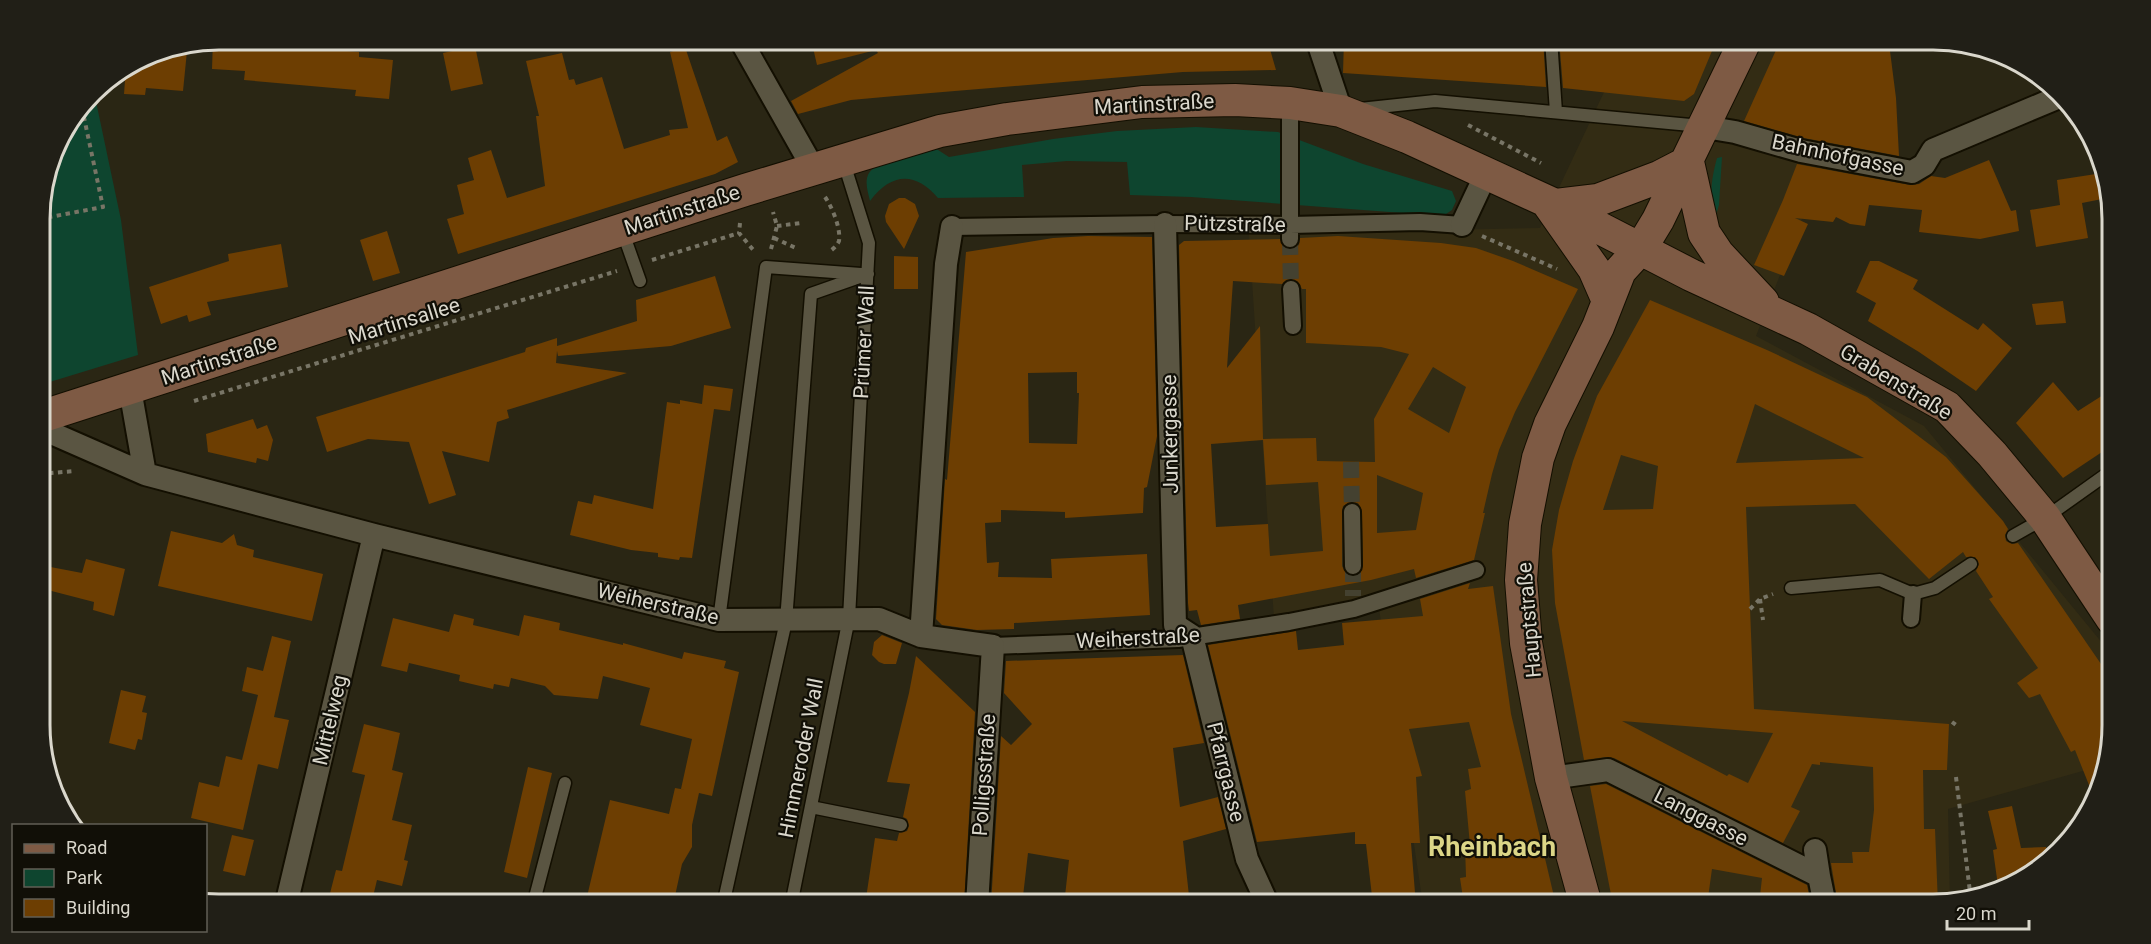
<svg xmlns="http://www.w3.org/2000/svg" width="2151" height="944" font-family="Roboto,sans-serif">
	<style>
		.built { fill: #332c14 }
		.green { fill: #0e452f }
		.building { fill: #6d3e02; fill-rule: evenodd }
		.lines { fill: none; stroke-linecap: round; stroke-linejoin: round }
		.pedestrian-tunnel { stroke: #444130; stroke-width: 16; stroke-dasharray: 16 8; stroke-linecap: butt }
		.service-casing { stroke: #130f01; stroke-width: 15 }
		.pedestrian-casing { stroke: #130f01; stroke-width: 20 }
		.minor-casing { stroke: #130f01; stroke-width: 26 }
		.secondary-casing { stroke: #130f01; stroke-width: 34 }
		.path { stroke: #787566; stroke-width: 4; stroke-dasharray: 4.5 4.5; stroke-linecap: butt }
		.service { stroke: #5a5542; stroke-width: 12 }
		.pedestrian { stroke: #5a5542; stroke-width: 16 }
		.minor { stroke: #5a5542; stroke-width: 22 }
		.secondary { stroke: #7e5a44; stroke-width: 32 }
		.labels { text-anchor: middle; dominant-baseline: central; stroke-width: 4.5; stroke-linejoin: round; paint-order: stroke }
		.street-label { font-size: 21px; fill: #dad7cc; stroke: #110f07 }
		.district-label { font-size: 27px; font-weight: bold; fill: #dcd687; stroke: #110f07 }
		.rim { fill: none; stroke: #dad7cc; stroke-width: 3 }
	</style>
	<rect width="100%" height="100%" fill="#2a2614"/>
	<path class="built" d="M1629,39H1888L1833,140L1756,336L1924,426L2112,655V726L2104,765L1948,809L1950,903L1944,905H1423L1377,595L1274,619L1249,234L1540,228Z"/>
	<path class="green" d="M94,92L121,220L138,355L40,385L39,206L58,139Z
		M1196,127L1278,132L1363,164L1452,191L1456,201L1452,210L1443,216L1191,197L1130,195L1127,162L1067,161L1022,165L1024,197L938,198C915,171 891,173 870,201C868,192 864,181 869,173C877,160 920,153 935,148L949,157L1053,139L1117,131Z
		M1722,157L1719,205L1716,215C1708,198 1712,176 1717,158Z"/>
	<path class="building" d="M219,39H248L247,42L359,52V57L393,60L389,99L355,96L356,90L244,80L245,71L212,69L213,40Z
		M811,39H1267L1276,70L1183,72L895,96L851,100L798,114L791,101L878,53L876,50L817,65Z
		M1344,39H1543L1546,87L1343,73Z
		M1559,39H1717L1694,94L1684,101L1563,88Z
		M1781,39H1821L1842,47L1890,51L1896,98L1899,156L1804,138L1744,121Z
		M475,46L483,84L451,91L443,53Z
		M685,47L717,141L727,136L738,162L715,174L458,254L447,219L464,214L457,185L474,180L468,158L491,150L507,198L545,186L536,116H539L526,61L562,53L569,80L574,79L576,85L602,77L624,149L670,135L669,130L688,128L670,52Z
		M168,49L187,51L183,91L146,88L145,95L124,94L126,67L150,53Z
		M1989,160L2011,211L2016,210L2019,231L1980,239L1919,232L1922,210L1869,205L1865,226L1850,224L1836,217L1833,222L1795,218L1808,224L1784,276L1754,265L1783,200L1797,164L1910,185L1919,184L1931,176L1945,178Z
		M2096,174L2107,198L2082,203L2088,238L2036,247L2030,210L2060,205L2057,180Z
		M899,198H905L915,204L919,216L904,249L886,222L885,216L889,204Z
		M387,231L400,273L373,281L360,240Z
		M1088,236L1152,237L1157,436L1147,487L1144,488L1143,513L1065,518V512L1001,510V522L985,523L987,563L999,562L998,577L1052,578L1051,559L1147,554L1150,615L1014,623V629L977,630L942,625L936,619L945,479L947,480L966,252L1053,238ZM1077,372V393H1079L1077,444L1029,443L1028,373Z
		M1338,236L1441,243L1476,248L1513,261L1578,289L1515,412L1499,450L1492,474L1483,513H1485L1474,560L1416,578L1414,569L1371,580L1238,605L1240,619L1201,625L1197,610L1189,611L1188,603L1179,245L1184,241L1280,239L1284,248L1291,249L1299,245L1300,238ZM1291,279L1299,283L1302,289H1306V343L1381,347L1409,354L1374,419L1375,462L1317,461L1316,438L1263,439L1260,326L1227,368L1233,281L1282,284L1286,280ZM1433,367L1466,387L1449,433L1408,409ZM1263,440L1266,485L1318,482L1323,551L1270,556L1268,524L1216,527L1211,444ZM1377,475L1423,493L1416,530L1377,533ZM1351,502L1358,503L1362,512L1363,566L1359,575L1354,576L1347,575L1342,566V512L1343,506Z
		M281,244L288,287L207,302L211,315L189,322L187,315L161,324L149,287L229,261L228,254Z
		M894,256L918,257V289H894Z
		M1870,261H1879L1918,280L1913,289L1978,330L1983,323L2012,348L1976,391L1919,352L1868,321L1876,303L1856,292Z
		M715,276L731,328L671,346L558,356L557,351L556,363L627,373L507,410L509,418L497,422L489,462L442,451L456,495L429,504L409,442L368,439L327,452L316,417L525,352L526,348L557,338V346L637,321L636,300Z
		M1650,300L1767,350L1867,397L1946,457L2003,521L2008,529L2005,535L2006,541L2012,544L2018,543L2112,680V726L2098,794L2095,800L2075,750L2071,752L2040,694L2029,698L2017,683L2038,668L1989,599L1993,597L1976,571L1979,564L1975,557H1966L1963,552L1929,579L1855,504L1746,507L1754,709L1949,724L1947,770H1923L1924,829H1935L1938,905H1838L1831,863H1853L1852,852H1869L1874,810L1873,767L1820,762V765L1812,764L1791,807L1800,811L1783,843L1614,758L1606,757L1584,760L1555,603L1552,550L1559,510L1573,461L1597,396ZM1755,404L1864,458L1736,463ZM1621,455L1658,466L1653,509L1603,510ZM1622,721L1773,733L1748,783L1729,774L1727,776Z
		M2063,301L2066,323L2036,325L2032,304Z
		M2053,382L2078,411L2111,390V446L2063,478L2016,423Z
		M704,385L733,389L730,411L714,409L692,558L680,557L679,560L658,557V553L631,550L570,535L578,501L592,504L594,495L653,509L667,402L680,404V400L702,404Z
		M253,419L257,429L267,425L273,440L268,461L257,458L256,463L208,452L206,434Z
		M171,531L222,543L234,534L237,545L254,550L253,557L323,574L312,621L158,586Z
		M86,559L125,569L114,616L93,610L94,602L40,588V565L82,573Z
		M1470,583L1468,589L1493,586L1511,714L1556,905H1464L1460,878L1466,877L1465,845H1470L1465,791L1471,789L1468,769L1481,767L1469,722L1409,729L1422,776L1416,777L1420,843H1411L1416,905H1373L1366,844H1355V832L1257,842L1208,645L1296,631L1298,650L1344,645L1342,623L1423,616L1420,599Z
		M454,614L474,619L473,625L519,636L524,615L560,623L559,630L623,645V643L682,659L684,652L726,661L724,668L739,672L712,796L699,793L692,825V847L682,864L673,905H585L610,800L669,814L675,788L686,790L681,789L692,739L640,725L650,688L603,676L598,699L554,695L545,686L511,678L509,687L494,684L493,689L459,681L460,675L409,663L407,672L381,666L393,618L449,632Z
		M882,635L902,643L896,664H884L879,662L872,655L874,642Z
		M272,636L291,641L274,717L289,720L278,769L242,760L258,695L242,691L247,667L263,671Z
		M1183,655L1204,743L1173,748L1180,807L1218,797L1226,829L1183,841L1190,905H1064L1069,860L1028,853L1022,905H991L1001,736L1011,745L1032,724L1004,693L1006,661Z
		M916,656L975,712L964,905H865L875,838L897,841L899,833L907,831L909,826L907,819L903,817L910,784L887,782L909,693Z
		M121,690L146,696L142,712L147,713L142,740L138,739L135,750L109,743Z
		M364,724L400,733L392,770L403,773L392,820L412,825L404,860L408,861L402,886L377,880L371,905H327L336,870L342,871L365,775L352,772Z
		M226,756L258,764L243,830L191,818L199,782L219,787Z
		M528,767L552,773L527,878L504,872Z
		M1606,784L1807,885L1811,905H1759L1762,878L1712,869L1707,905H1613L1590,786Z
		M2012,806L2021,848L2046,847L2047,861L2032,875L1998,886L1993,850L1997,849L1988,811Z
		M232,835L254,840L245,876L223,871Z"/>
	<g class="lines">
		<path class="pedestrian-tunnel" d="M1290,239L1291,289
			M1351,462L1352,512
			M1353,566V596"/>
		<g class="service-casing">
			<path id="service" d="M1551,39L1556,112
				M1360,109L1435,101L1701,126
				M622,230L640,281
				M2013,536L2045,518L2111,471
				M1791,588L1880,580L1913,594L1935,588L1971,564
				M719,620L766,267L861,274
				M811,807L901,825
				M533,905L565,783
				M723,905L786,621L811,294L868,274
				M791,905L849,618L869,243L843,160"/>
		</g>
		<g class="pedestrian-casing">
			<path id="pedestrian" d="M952,227L1165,224L1290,225L1420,222L1462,225
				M1290,239V103
				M1291,289L1293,326
				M1352,512L1353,566
				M1911,619L1913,594
				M993,646L1178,639L1289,622L1354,609L1476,570"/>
		</g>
		<g class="minor-casing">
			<path id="minor" d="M740,39L813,168
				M1317,39L1341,111
				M1705,127L1735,132L1801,151L1912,172L1924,165L1933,150L2059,97
				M1165,224L1175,625L1192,636L1247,859L1268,905
				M1462,225L1486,174
				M130,389L145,474
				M40,428L145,474L374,535L719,620L879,619L921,636L993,646L977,905
				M921,636L946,264L952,227
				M1551,778L1608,770L1819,876L1825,905
				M1815,850L1819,876
				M286,905L374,535"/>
		</g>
		<g class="secondary-casing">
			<path id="secondary" d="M1688,162L1704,233L1718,254L1763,302
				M1547,202L1594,269L1608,301
				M1556,205L1598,200L1659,177L1688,162
				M40,417L745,190L940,131L1007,119L1142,102L1235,100L1290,103L1341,111L1407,137L1555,205L1691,275L1808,329L1947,407L1992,454L2045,518L2112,619
				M1586,905L1551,778L1526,643L1521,580L1525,524L1538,458L1550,424L1598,327L1620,271L1641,248L1658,220L1746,39"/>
		</g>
		<path class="path" d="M1468,125L1541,163
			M825,197C832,207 841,228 839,241C837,246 833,249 829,252
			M39,219L103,207L82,108
			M740,223L739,233L755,252
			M777,226L801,223
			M1482,236L1557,269
			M774,238L796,248
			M771,249L777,226L773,212
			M652,260L739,233
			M194,401L617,271
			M40,474L75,471
			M1760,599L1763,620
			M1750,609L1760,599L1773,594
			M1952,722L1956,725
			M1956,777L1970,892"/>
		<use href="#service" class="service"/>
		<use href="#pedestrian" class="pedestrian"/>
		<use href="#minor" class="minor"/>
		<use href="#secondary" class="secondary"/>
	</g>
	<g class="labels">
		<g class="street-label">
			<text transform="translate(1154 104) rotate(-3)">Martinstraße</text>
			<text transform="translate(1838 155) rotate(12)">Bahnhofgasse</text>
			<text transform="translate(682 210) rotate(-18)">Martinstraße</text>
			<text transform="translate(1235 224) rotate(1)">Pützstraße</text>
			<text transform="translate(404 321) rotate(-17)">Martinsallee</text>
			<text transform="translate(864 342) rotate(-87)">Prümer Wall</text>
			<text transform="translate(219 360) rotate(-18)">Martinstraße</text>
			<text transform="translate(1896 382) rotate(31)">Grabenstraße</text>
			<text transform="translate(1170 434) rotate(-91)">Junkergasse</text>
			<text transform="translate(658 604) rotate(13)">Weiherstraße</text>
			<text transform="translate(1529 620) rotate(-95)">Hauptstraße</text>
			<text transform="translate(1138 638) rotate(-3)">Weiherstraße</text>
			<text transform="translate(330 720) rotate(-77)">Mittelweg</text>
			<text transform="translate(801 758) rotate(-79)">Himmeroder Wall</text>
			<text transform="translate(1226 772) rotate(76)">Pfarrgasse</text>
			<text transform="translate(984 775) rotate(-86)">Polligsstraße</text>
			<text transform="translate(1701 817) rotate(27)">Langgasse</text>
		</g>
		<g class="district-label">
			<text x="1492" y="847">Rheinbach</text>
		</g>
	</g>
	<path d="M0 0H2151V944H0ZM219 50H1933A169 169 0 0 1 2102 219V725A169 169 0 0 1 1933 894H219A169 169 0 0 1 50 725V219A169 169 0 0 1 219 50Z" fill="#211f17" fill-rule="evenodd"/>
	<path class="rim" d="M219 50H1933A169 169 0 0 1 2102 219V725A169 169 0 0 1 1933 894H219A169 169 0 0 1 50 725V219A169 169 0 0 1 219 50Z"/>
	<rect x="12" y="824" width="195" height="108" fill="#110f07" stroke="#615f56" stroke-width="1.5"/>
	<rect x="24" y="844" width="30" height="9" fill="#7e5a44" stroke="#615f56" stroke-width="1.5"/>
	<text x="66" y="854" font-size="18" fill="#dad7cc">Road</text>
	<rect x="24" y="869" width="30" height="18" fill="#0e452f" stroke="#615f56" stroke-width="1.5"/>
	<text x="66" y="884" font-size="18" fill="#dad7cc">Park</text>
	<rect x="24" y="899" width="30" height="18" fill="#6d3e02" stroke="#615f56" stroke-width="1.5"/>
	<text x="66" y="914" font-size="18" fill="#dad7cc">Building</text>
	<path d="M1947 920v9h82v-9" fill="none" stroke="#dad7cc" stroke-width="3"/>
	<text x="1956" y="920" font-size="18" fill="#dad7cc" stroke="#110f07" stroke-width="4.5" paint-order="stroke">20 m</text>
</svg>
